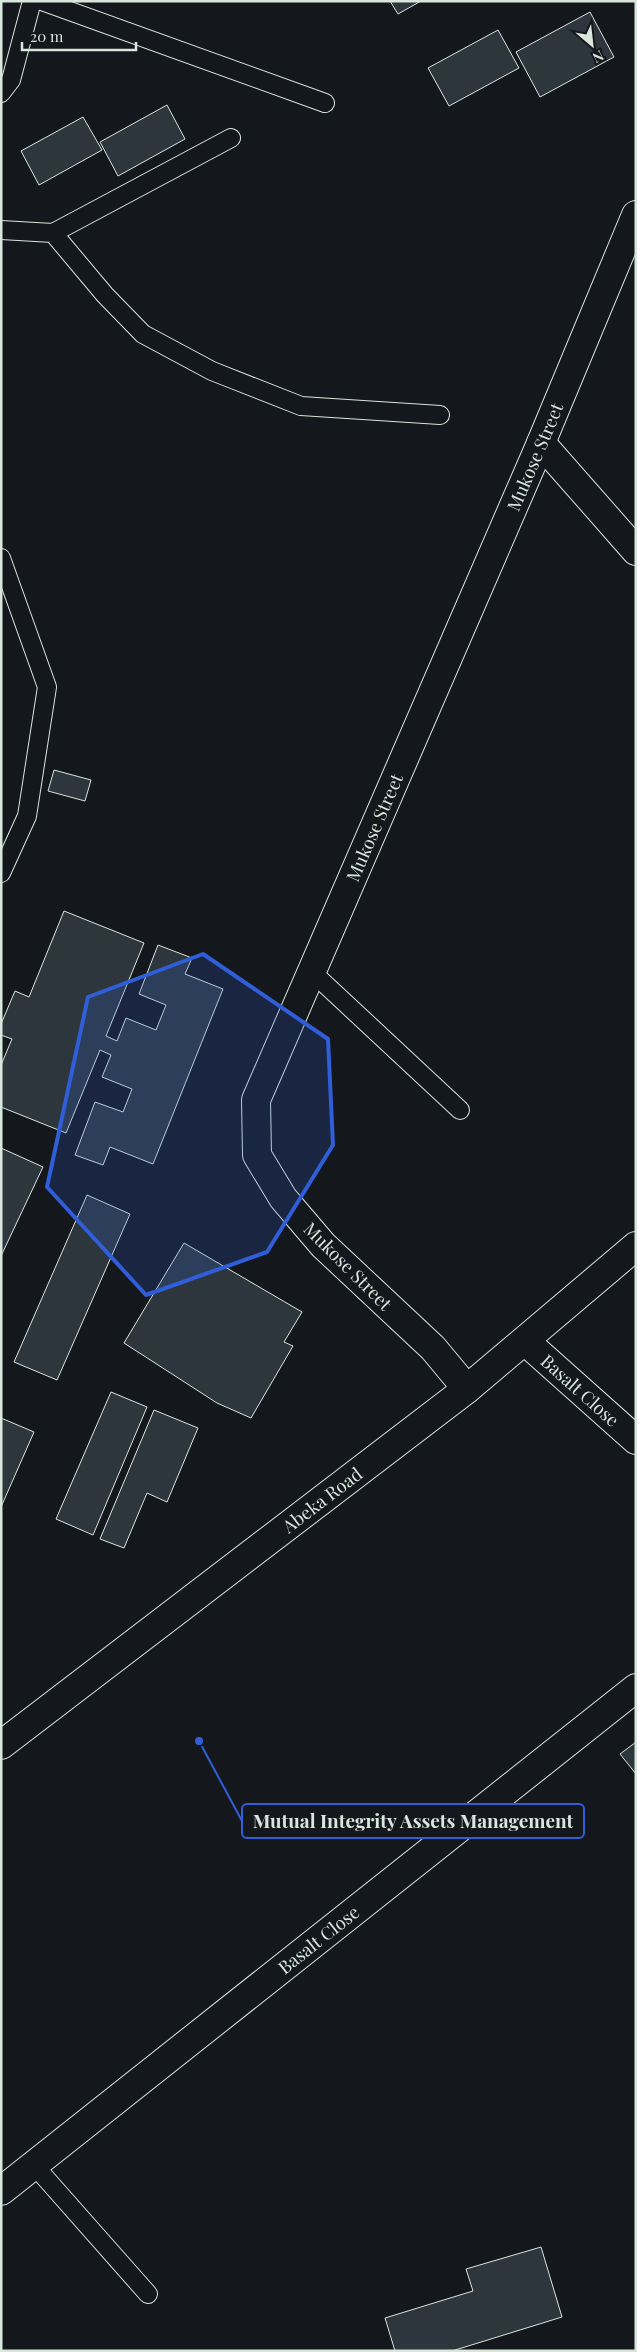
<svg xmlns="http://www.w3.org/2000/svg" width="637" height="2352" font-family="'Playfair Display',serif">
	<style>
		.building { fill: #2c363c; stroke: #d8e6dc }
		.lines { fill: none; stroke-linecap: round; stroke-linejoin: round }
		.lane-casing { stroke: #d8e6dc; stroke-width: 20 }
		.street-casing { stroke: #d8e6dc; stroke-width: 30 }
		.secondary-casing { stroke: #d8e6dc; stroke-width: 30 }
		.lane { stroke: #14181c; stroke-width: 18 }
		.street { stroke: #14181c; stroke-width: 28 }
		.secondary { stroke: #14181c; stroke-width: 28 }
		.marked { fill: #305dd8; fill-opacity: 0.2; stroke: #305dd8; stroke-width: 4; stroke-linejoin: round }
		.labels { text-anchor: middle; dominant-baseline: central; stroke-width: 4; stroke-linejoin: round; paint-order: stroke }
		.street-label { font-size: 18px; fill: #d8e6dc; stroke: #14181c }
		.leader { fill: none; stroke: #305dd8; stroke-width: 2 }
		.callout-dot { fill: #305dd8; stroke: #14181c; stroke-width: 2 }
		.callout { fill: #14181c; stroke: #305dd8; stroke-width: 2 }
		.callout-label { font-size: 19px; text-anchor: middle; font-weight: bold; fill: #d8e6dc }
	</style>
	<rect width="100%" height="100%" fill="#14181c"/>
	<path class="building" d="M390,1H421L398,14Z
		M590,12L614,57L540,97L516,52Z
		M498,30L519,68L449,106L428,68Z
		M167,105L185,139L118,176L100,142Z
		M83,117L102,150L39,185L21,151Z
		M54,770L91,780L85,801L48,791Z
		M64,911L144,943L106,1036L117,1041L126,1018L156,1030L166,1005L139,994L158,945L192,958L185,974L223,989L153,1164L110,1147L103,1165L75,1155L95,1102L123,1112L132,1089L102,1077L111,1055L100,1050L66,1133L1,1107V1065L12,1039L1,1035V1024L15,991L29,997Z
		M1,1148L43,1167L1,1256Z
		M87,1195L130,1214L57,1380L14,1362Z
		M184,1243L302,1312L284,1342L293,1346L251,1418L217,1403L124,1343Z
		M111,1392L147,1407L93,1535L56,1519Z
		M154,1410L198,1428L167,1502L147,1493L124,1548L100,1539Z
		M1,1418L34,1432L1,1507Z
		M636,1742V1774L620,1754Z
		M541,2247L562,2317L452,2351H395L385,2318L473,2291L466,2269Z"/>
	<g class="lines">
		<g class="lane-casing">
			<path id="lane" d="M42,1L325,103
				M1,93L11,80L32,1
				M1,230L53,233L231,138
				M53,233L105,295L143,334L212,371L301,406L440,415
				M1,558L47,687L27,816L1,873
				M312,972L460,1110
				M34,2165L148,2294"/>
		</g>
		<g class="street-casing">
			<g id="street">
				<path d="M541,443L636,551"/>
				<path id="s1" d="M525,1341L636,1440"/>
				<path id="s2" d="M1,2191L636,1688"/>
			</g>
		</g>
		<g class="secondary-casing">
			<g id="secondary">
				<path id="s3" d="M467,1389L433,1348L323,1245L283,1198L257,1155L256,1100L541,443L636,215"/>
				<path id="s4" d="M1,1745L467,1389L636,1246"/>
			</g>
		</g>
		<use href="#lane" class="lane"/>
		<use href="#street" class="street"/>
		<use href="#secondary" class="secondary"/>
	</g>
	<path class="marked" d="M203,954L328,1039L333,1145L267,1252L146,1295L47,1187L88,997Z"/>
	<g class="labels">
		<g class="street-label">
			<text stroke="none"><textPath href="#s3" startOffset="1072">Mukose Street</textPath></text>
			<text stroke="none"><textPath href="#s3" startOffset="668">Mukose Street</textPath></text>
			<text transform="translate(348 1266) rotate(45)">Mukose Street</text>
			<text stroke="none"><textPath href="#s1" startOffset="74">Basalt Close</textPath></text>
			<text stroke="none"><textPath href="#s4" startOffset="404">Abeka Road</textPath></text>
			<text stroke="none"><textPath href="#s2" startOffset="405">Basalt Close</textPath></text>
		</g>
	</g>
	<path class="leader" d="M199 1741L242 1821"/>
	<circle class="callout-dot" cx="199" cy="1741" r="5"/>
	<rect class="callout" x="242" y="1804" width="342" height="34" rx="5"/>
	<g class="callout-label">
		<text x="413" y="1828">Mutual Integrity Assets Management</text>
	</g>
	<rect width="637" height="2352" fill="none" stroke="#d8e6dc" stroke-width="5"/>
	<g transform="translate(592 45) rotate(152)" stroke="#14181c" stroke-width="4" paint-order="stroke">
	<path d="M0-4L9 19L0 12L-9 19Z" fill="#d8e6dc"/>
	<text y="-8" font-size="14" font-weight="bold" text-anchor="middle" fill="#d8e6dc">N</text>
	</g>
	<path d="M22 42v8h114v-8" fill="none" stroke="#d8e6dc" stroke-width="2.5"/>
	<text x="30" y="42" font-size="15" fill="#d8e6dc" stroke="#14181c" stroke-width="4" paint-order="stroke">20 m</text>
</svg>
